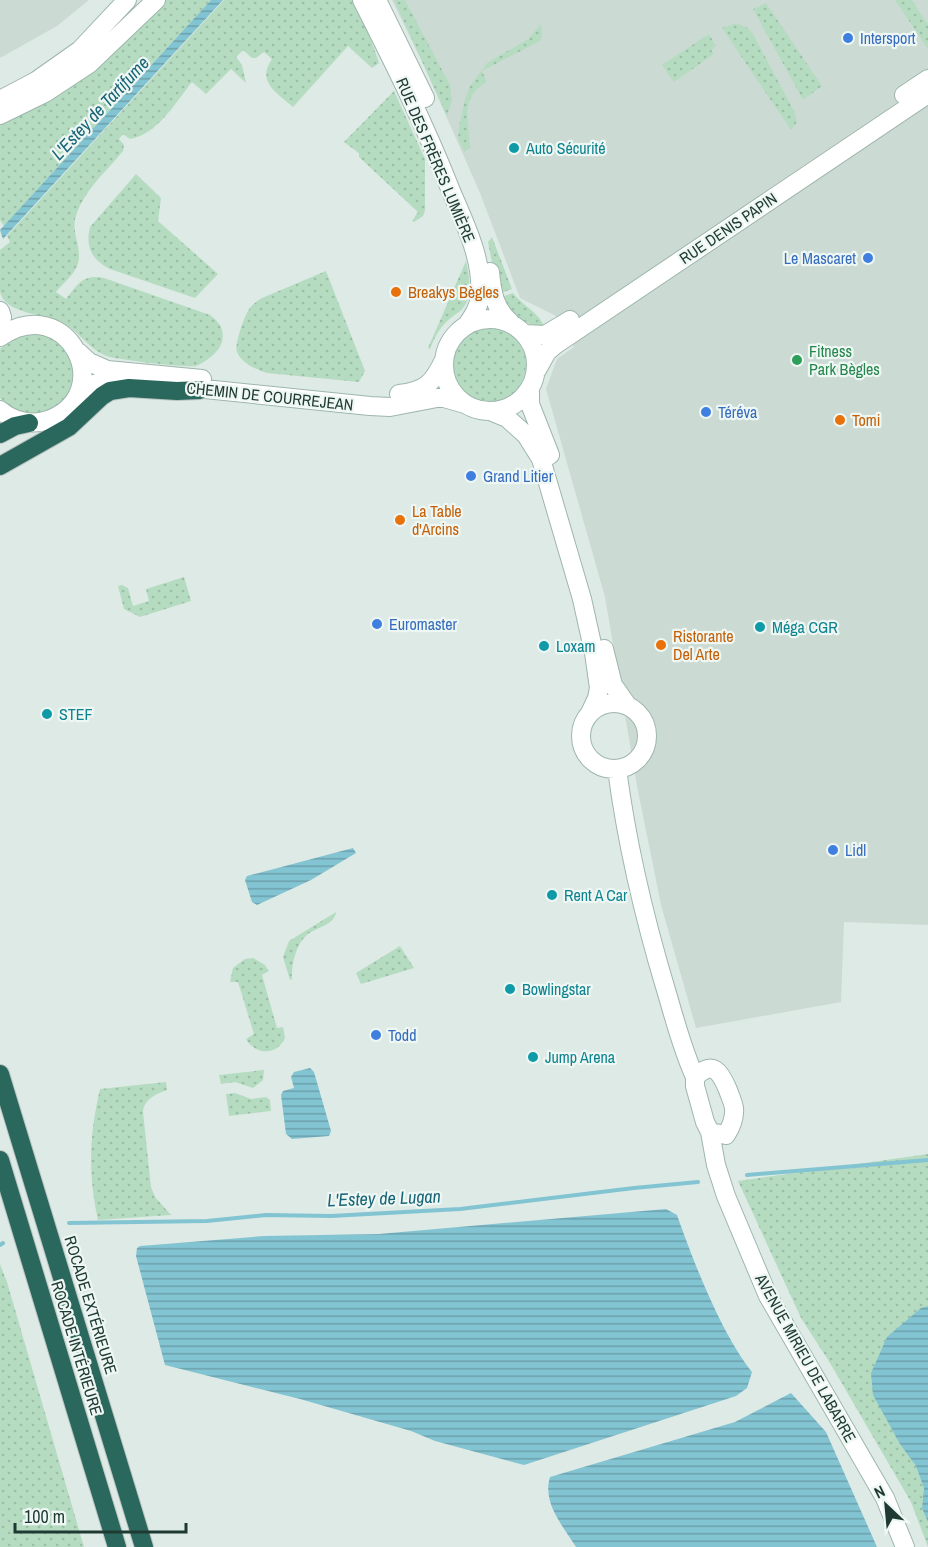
<svg xmlns="http://www.w3.org/2000/svg" width="928" height="1547" font-family="'Archivo Narrow',sans-serif">
	<style>
		.built { fill: #ccdad4 }
		.grass { fill: url(#grass-dots) }
		.water { fill: url(#water-rules) }
		.lines { fill: none; stroke-linecap: round; stroke-linejoin: round }
		.stream { stroke: #83c4d2; stroke-width: 4 }
		.secondary-casing { stroke: #9db6ad; stroke-width: 20 }
		.highway-casing { stroke: #bcc4c2; stroke-width: 20 }
		.secondary { stroke: #fff; stroke-width: 18 }
		.highway { stroke: #2a675c; stroke-width: 18 }
		.shop-dot { fill: #3f7fe0; stroke: #eef7f3; stroke-width: 2 }
		.culture-dot { fill: #0f9aa8; stroke: #eef7f3; stroke-width: 2 }
		.food-dot { fill: #e8710a; stroke: #eef7f3; stroke-width: 2 }
		.leisure-dot { fill: #2e9e5b; stroke: #eef7f3; stroke-width: 2 }
		.labels { text-anchor: middle; dominant-baseline: central; stroke-width: 4.5; stroke-linejoin: round; paint-order: stroke }
		.shop-label { font-size: 16px; fill: #366cbe; stroke: #eef7f3; text-anchor: start }
		.culture-label { font-size: 16px; fill: #0d838f; stroke: #eef7f3; text-anchor: start }
		.street-label { font-size: 16px; fill: #1f3a33; stroke: #eef7f3 }
		.food-label { font-size: 16px; fill: #c56008; stroke: #eef7f3; text-anchor: start }
		.leisure-label { font-size: 16px; fill: #27864d; stroke: #eef7f3; text-anchor: start }
		.water-label { font-size: 18px; font-style: italic; fill: #186577; stroke: #eef7f3 }
	</style>
	<defs>
		<pattern id="grass-dots" width="8" height="8" patternUnits="userSpaceOnUse" patternTransform="scale(1.5)"><rect width="8" height="8" fill="#b5dcc1"/><path d="M2 2h.1M6 6h.1" fill="none" stroke="#9bbea6" stroke-width="1.8" stroke-linecap="round"/></pattern>
		<pattern id="water-rules" width="6" height="5" patternUnits="userSpaceOnUse" patternTransform="scale(1.5)"><rect width="6" height="5" fill="#83c4d2"/><path d="M0 2.5h6" fill="none" stroke="#6ba0ab"/></pattern>
	</defs>
	<rect width="100%" height="100%" fill="#deeae5"/>
	<path class="built" d="M0,0H89L57,26L0,58Z
		M392,0H928V925L844,922L841,1002L696,1028L661,905L637,786L605,597L546,389L557,359L574,347L556,316L520,298L480,193L425,68Z"/>
	<path class="grass" d="M166,0H211L4,226L0,220V122Z
		M224,0H353L368,31L379,63L372,68L348,46L293,107C277,93 256,82 272,59L264,52L256,58H252L243,50L236,57L242,65L246,83L231,69L206,94L192,82C175,103 158,134 130,139L123,134L119,139L124,145L123,151C107,171 84,190 76,216C70,232 84,250 77,266C73,276 62,284 56,292L66,299C78,284 83,274 104,278L210,315C219,322 225,329 222,342C219,352 206,362 196,366C188,368 121,360 110,357C89,351 81,332 63,323C45,314 5,314 0,292C0,279 0,263 0,250L10,242L7,236Z
		M394,0H405L450,85L452,100L447,116Z
		M895,0H912L928,25V49Z
		M766,3L822,86L803,100L753,9Z
		M736,23L748,28L754,36L794,111L797,122L791,130L722,28Z
		M541,24L542,34L540,41L482,71L487,82C459,98 469,120 470,148L464,152L458,138L459,127L465,99L470,86L487,63L528,39Z
		M709,34L716,46L711,50L714,54L674,82L662,65Z
		M394,91L425,159V210L423,216L414,222L412,221L418,212L359,157V153L344,142Z
		M136,174L161,198L158,221L218,274L195,298L110,269C92,260 85,247 90,227Z
		M492,237L512,289L498,294L488,242Z
		M466,261C469,275 473,296 463,308C460,312 455,314 452,317C441,325 435,336 430,349L428,348Z
		M326,271L365,371L359,382L267,373C257,370 241,363 237,352C234,345 244,318 248,311C251,305 256,302 262,298Z
		M513,293C525,308 537,310 545,328C524,325 512,314 499,298Z
		M452 365a37 37 0 1 1 74 0a37 37 0 1 1-74 0Z
		M23,333C31,334 39,333 47,335C52,336 57,342 61,345C69,352 69,356 72,365C79,393 53,421 23,413C13,410 7,405 0,398V349L11,338Z
		M184,577L191,601L140,617L124,609L118,586L122,585L128,588L133,606L149,601L146,589Z
		M336,912C335,925 316,927 307,935C296,944 291,965 292,979L290,980L283,957L289,941Z
		M400,946L414,968L361,984L356,973Z
		M253,958L265,965L269,971L262,975L277,1028L283,1027L285,1038C277,1056 255,1055 246,1039L254,1034L238,982H230L233,968L245,959Z
		M264,1070L263,1080L253,1088L235,1082L221,1084L219,1075Z
		M166,1082L167,1090C156,1094 144,1099 143,1112L151,1187L155,1197L171,1215L98,1220C88,1174 89,1136 100,1089Z
		M235,1093L251,1099L266,1097L270,1100L271,1111L229,1116L226,1094Z
		M928,1154V1547L911,1502L830,1363L801,1318L738,1181Z
		M0,1264L7,1282L84,1547H0Z"/>
	<path class="water" d="M211,0H223L3,239L0,230Z
		M353,848L356,853L311,880L257,905L252,902L245,880L247,876Z
		M310,1068L314,1072L331,1131L329,1136L292,1139L286,1134L281,1095L283,1091L294,1088L291,1077L294,1072Z
		M666,1209L677,1215C694,1263 721,1333 752,1372L747,1388L736,1396L524,1465L435,1441L411,1431L300,1399L165,1365L136,1256L137,1248L140,1246L264,1236L379,1234Z
		M928,1306V1522L922,1508L924,1488L916,1466L900,1444L873,1395L871,1373L887,1337L921,1308Z
		M791,1393L826,1432L877,1547H576C563,1526 542,1503 550,1477L735,1422Z"/>
	<g class="lines">
		<path class="stream" d="M747,1175L928,1160
			M69,1223L207,1221L266,1215L331,1216L460,1209L634,1188L698,1182
			M0,1245L3,1243"/>
		<g class="secondary-casing">
			<path id="secondary" d="M362,0C394,63 425,125 451,191C465,224 483,259 480,296C479,307 473,316 467,325
				M377,0L425,98
				M904,95L928,79
				M0,100L36,81L80,50L127,0
				M0,115L45,93L89,64L156,0
				M490,272C492,292 494,308 510,322
				M0,311L2,317L0,333
				M444 365a46 46 0 1 1 92 0a46 46 0 1 1-92 0Z
				M525,334L545,335L570,320
				M0,337C68,290 119,394 48,420C31,426 13,421 0,410
				M78,352L89,362L107,370L202,379
				M537,370L547,352L555,345L928,94
				M185,387L370,406L390,407L437,398H444L465,404
				M530,388V404L550,455
				M399,394C426,391 433,383 444,360
				M78,395C100,375 115,380 143,382
				M490,411L507,418L526,435L541,459L582,599L594,653L599,688L597,698L590,713
				M604,649L613,685L627,705
				M581 736a33 33 0 1 1 66 0a33 33 0 1 1-66 0Z
				M617,769C627,845 644,917 666,990C675,1020 682,1049 695,1077
				M710,1132L726,1135C731,1127 735,1118 734,1108C733,1102 730,1096 728,1090C720,1071 713,1060 695,1077V1086L705,1122L710,1132L716,1165L726,1196L768,1296L885,1498L905,1547"/>
		</g>
		<g class="highway-casing">
			<path id="highway" d="M0,434L15,426L29,423
				M0,466L69,427L102,396L110,391L129,388L177,391L200,390
				M0,1074L144,1547
				M0,1160L117,1547"/>
		</g>
		<use href="#secondary" class="secondary"/>
		<use href="#highway" class="highway"/>
	</g>
	<g class="shop-dot">
		<circle cx="848" cy="38" r="6"/>
		<circle cx="868" cy="258" r="6"/>
		<circle cx="706" cy="412" r="6"/>
		<circle cx="471" cy="476" r="6"/>
		<circle cx="377" cy="624" r="6"/>
		<circle cx="833" cy="850" r="6"/>
		<circle cx="376" cy="1035" r="6"/>
	</g>
	<g class="culture-dot">
		<circle cx="514" cy="148" r="6"/>
		<circle cx="760" cy="627" r="6"/>
		<circle cx="544" cy="646" r="6"/>
		<circle cx="47" cy="714" r="6"/>
		<circle cx="552" cy="895" r="6"/>
		<circle cx="510" cy="989" r="6"/>
		<circle cx="533" cy="1057" r="6"/>
	</g>
	<g class="food-dot">
		<circle cx="396" cy="292" r="6"/>
		<circle cx="840" cy="420" r="6"/>
		<circle cx="400" cy="520" r="6"/>
		<circle cx="661" cy="645" r="6"/>
	</g>
	<circle class="leisure-dot" cx="797" cy="360" r="6"/>
	<g class="labels">
		<g class="shop-label">
			<text x="860" y="38">Intersport</text>
			<text x="856" y="258" text-anchor="end">Le Mascaret</text>
			<text x="718" y="412">Téréva</text>
			<text x="483" y="476">Grand Litier</text>
			<text x="389" y="624">Euromaster</text>
			<text x="845" y="850">Lidl</text>
			<text x="388" y="1035">Todd</text>
		</g>
		<g class="culture-label">
			<text x="526" y="148">Auto Sécurité</text>
			<text x="772" y="627">Méga CGR</text>
			<text x="556" y="646">Loxam</text>
			<text x="59" y="714">STEF</text>
			<text x="564" y="895">Rent A Car</text>
			<text x="522" y="989">Bowlingstar</text>
			<text x="545" y="1057">Jump Arena</text>
		</g>
		<g class="street-label">
			<text transform="translate(436 160) rotate(67)">RUE DES FRÈRES LUMIÈRE</text>
			<text transform="translate(728 228) rotate(-34)">RUE DENIS PAPIN</text>
			<text transform="translate(270 396) rotate(6)">CHEMIN DE COURREJEAN</text>
			<text transform="translate(91 1305) rotate(73)">ROCADE EXTÉRIEURE</text>
			<text transform="translate(77 1348) rotate(73)">ROCADE INTÉRIEURE</text>
			<text transform="translate(806 1358) rotate(61)">AVENUE MIRIEU DE LABARRE</text>
		</g>
		<g class="food-label">
			<text x="408" y="292">Breakys Bègles</text>
			<text x="852" y="420">Tomi</text>
			<text x="412" y="511">La Table<tspan x="412" dy="18">d'Arcins</tspan></text>
			<text x="673" y="636">Ristorante<tspan x="673" dy="18">Del Arte</tspan></text>
		</g>
		<g class="leisure-label">
			<text x="809" y="351">Fitness<tspan x="809" dy="18">Park Bègles</tspan></text>
		</g>
		<g class="water-label">
			<text transform="translate(100 108) rotate(-47)">L'Estey de Tartifume</text>
			<text transform="translate(384 1198) rotate(-2)">L'Estey de Lugan</text>
		</g>
	</g>
	<g transform="translate(886 1505) rotate(334)" stroke="#eef7f3" stroke-width="4.5" paint-order="stroke">
	<path d="M0-4.5L10 22L0 15L-10 22Z" fill="#1f3a33"/>
	<text y="-9" font-size="16" font-weight="bold" text-anchor="middle" fill="#1f3a33">N</text>
	</g>
	<path d="M15 1523v9h171v-9" fill="none" stroke="#1f3a33" stroke-width="3"/>
	<text x="24" y="1523" font-size="18" fill="#1f3a33" stroke="#eef7f3" stroke-width="4.5" paint-order="stroke">100 m</text>
</svg>
